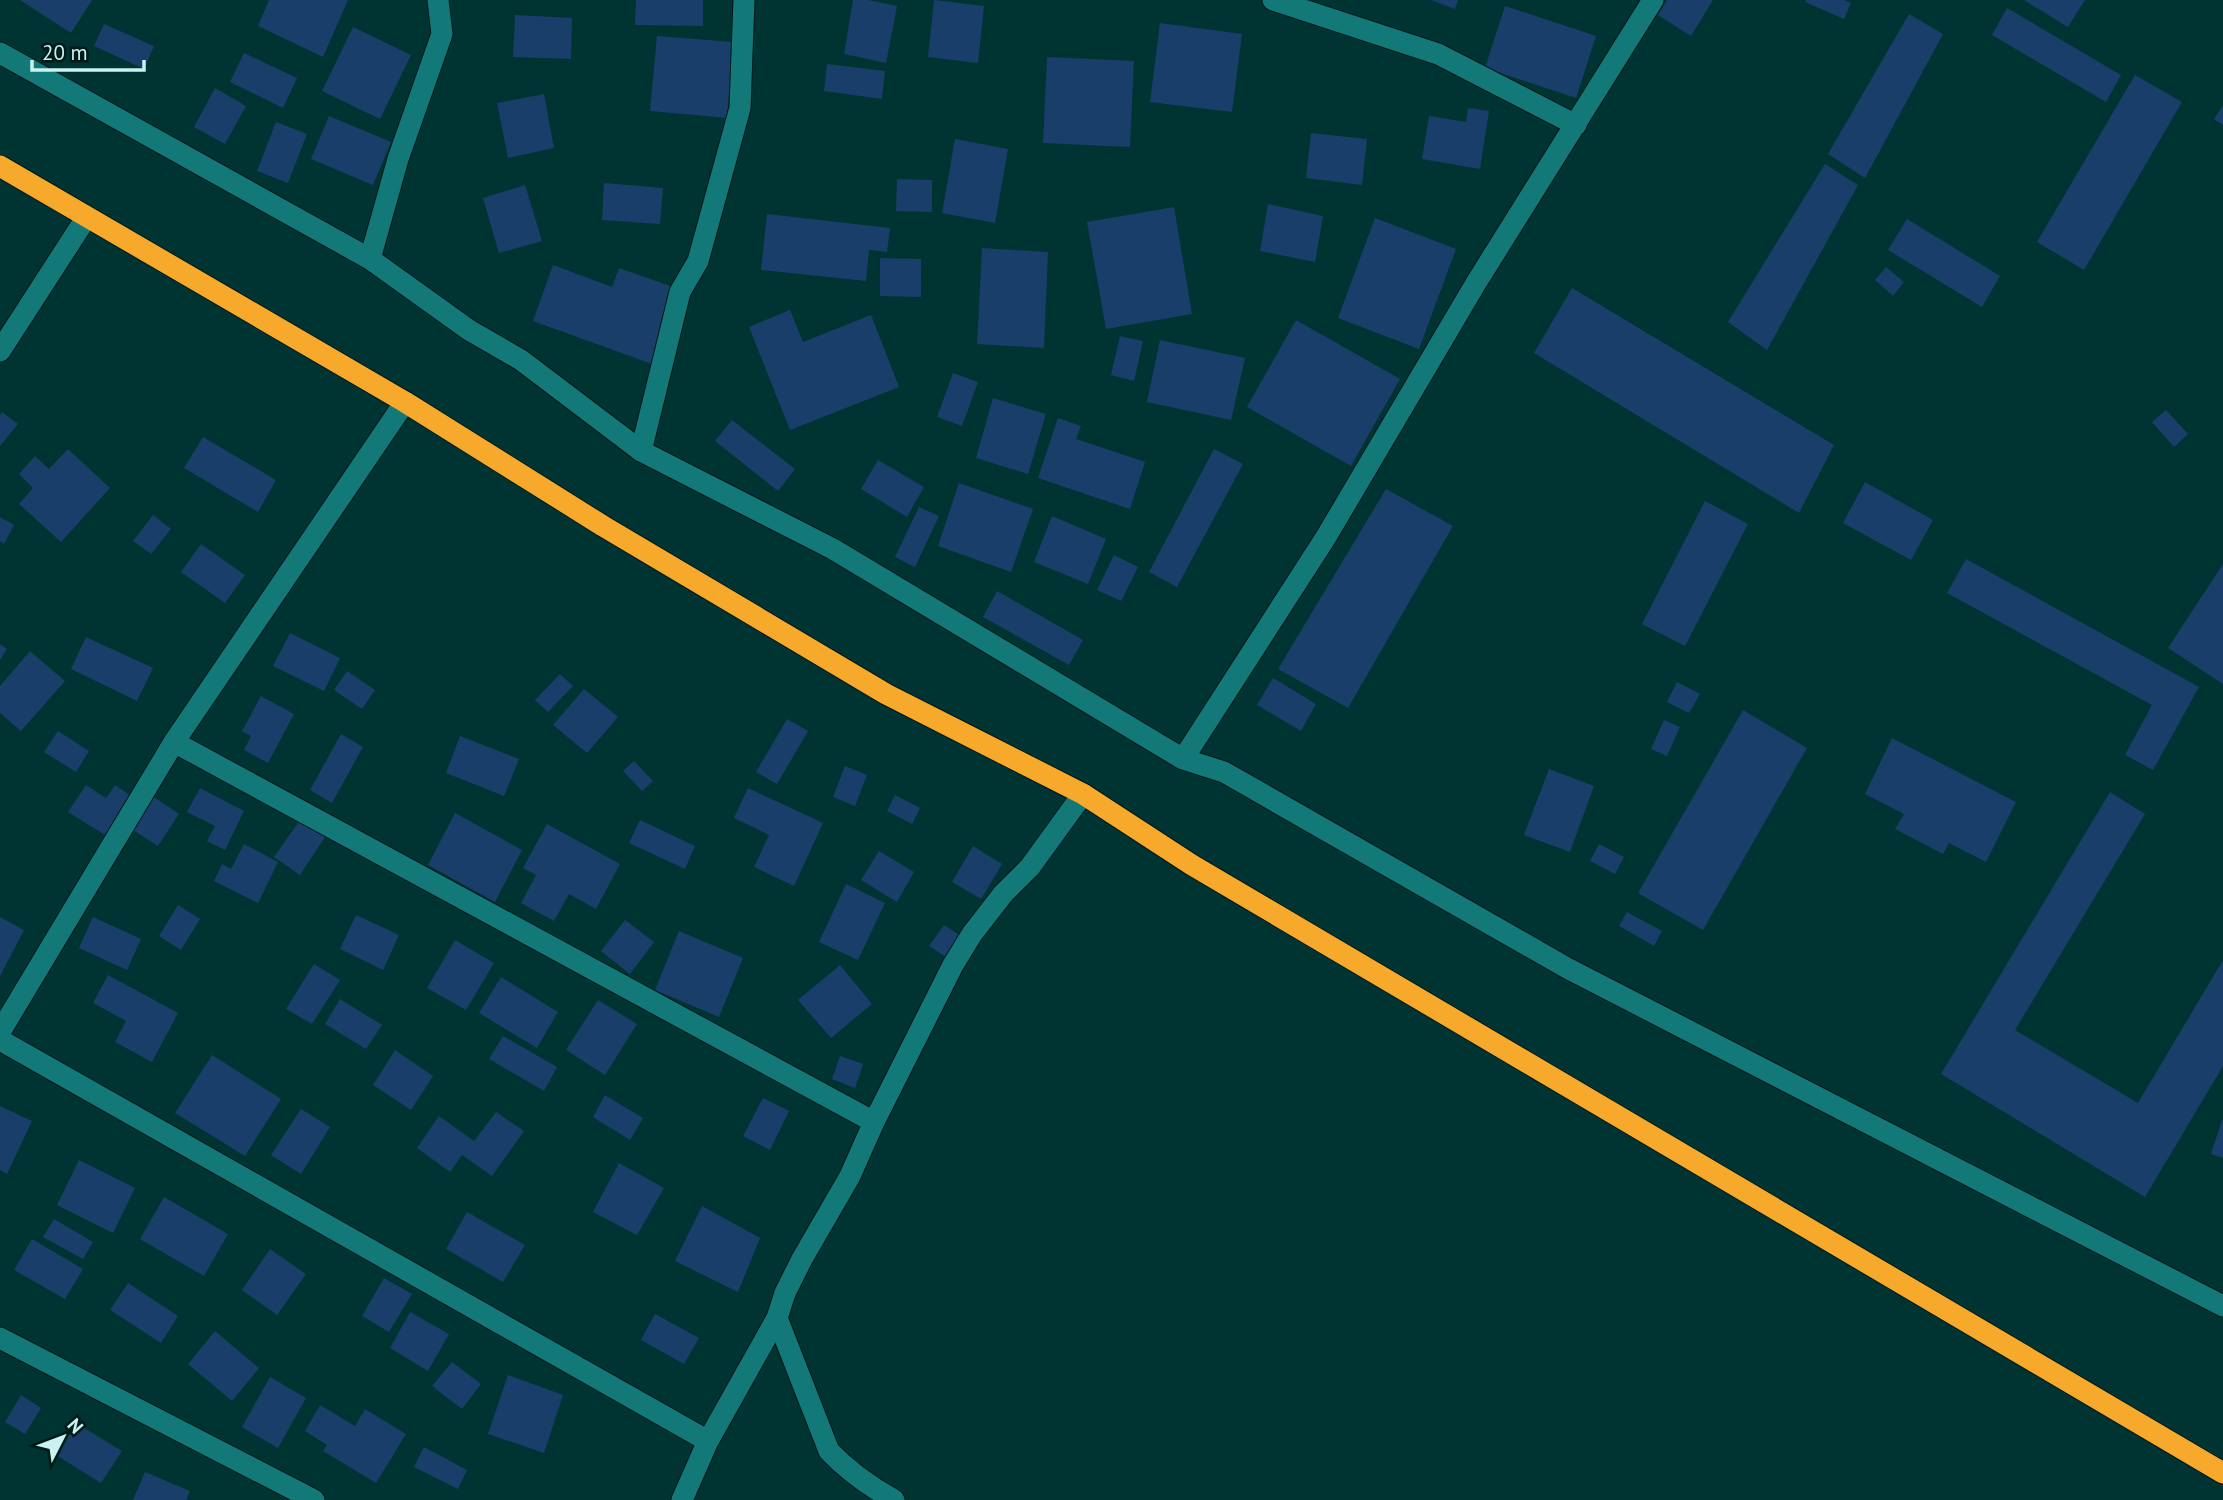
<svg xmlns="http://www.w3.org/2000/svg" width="2223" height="1500" font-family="'PT Sans',sans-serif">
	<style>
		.building { fill: #183e69 }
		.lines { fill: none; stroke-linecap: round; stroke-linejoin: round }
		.minor-casing { stroke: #001919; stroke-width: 23 }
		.highway-casing { stroke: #001919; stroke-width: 23 }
		.minor { stroke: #127978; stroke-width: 21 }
		.highway { stroke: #f7a92c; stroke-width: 21 }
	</style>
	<rect width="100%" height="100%" fill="#003433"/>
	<path class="building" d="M20,0H92L71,33Z
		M269,0H348L323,57L258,26Z
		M636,0H703V26L635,25Z
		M853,0H868L897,6L886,63L844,54Z
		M934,0L984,6L978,63L928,57Z
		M1431,0H1458L1455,9Z
		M1667,0H1713L1691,36L1658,15Z
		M1806,0H1844L1851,3L1844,19L1805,2Z
		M2024,0H2085L2068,27Z
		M1505,6L1596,36L1576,98L1485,68Z
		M2007,8L2121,75L2106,102L1992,35Z
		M1909,14L1943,34L1865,178L1828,154Z
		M515,15L572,18L571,59L513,57Z
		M1160,23L1242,34L1232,112L1150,102Z
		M104,24L154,46L144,69L94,46Z
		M353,27L411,55L380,119L322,91Z
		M657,36L733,42L727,118L650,111Z
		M244,53L297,78L283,108L230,82Z
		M1047,57L1134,61L1130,147L1043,143Z
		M827,64L885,71L882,99L824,91Z
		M2135,75L2182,102L2084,270L2037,242Z
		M215,88L246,106L225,144L194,127Z
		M544,94L554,148L508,158L497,103Z
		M2223,105V125L2214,119Z
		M1468,108L1489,111L1480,169L1422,159L1429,116L1466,122Z
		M329,116L391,142L373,185L311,159Z
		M276,122L307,134L288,183L257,171Z
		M1311,133L1367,139L1362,185L1306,178Z
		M955,139L1008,149L995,223L942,213Z
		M1825,164L1858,185L1767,350L1728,322Z
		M897,179L932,180V212L896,211Z
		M604,183L663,188L660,224L602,220Z
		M525,185L542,241L499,253L483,198Z
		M1268,204L1323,216L1315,262L1260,251Z
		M1174,207L1192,314L1106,329L1087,222Z
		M767,214L890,228L887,252L869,250L866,281L761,270Z
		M1375,218L1456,249L1419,349L1338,318Z
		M1907,219L2000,276L1982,307L1888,250Z
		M982,248L1048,252L1044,348L977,344Z
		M880,258L921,259V297L880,296Z
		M553,265L612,287L619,268L679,289L652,364L533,321Z
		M1886,267L1904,282L1893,296L1875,280Z
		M1572,288L1834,445L1799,513L1534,353Z
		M790,310L803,342L871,315L899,387L790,430L749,327Z
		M1296,320L1400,379L1351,466L1247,407Z
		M1120,336L1143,341L1134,381L1111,375Z
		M1160,340L1245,358L1231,420L1147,402Z
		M953,373L978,382L962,426L937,417Z
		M993,398L1046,414L1028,474L976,458Z
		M2166,410L2188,434L2174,447L2152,422Z
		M2,412L18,424L0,446V415Z
		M1058,418L1081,426L1076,439L1145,462L1130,509L1038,478Z
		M732,420L795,469L778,491L715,441Z
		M203,437L276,480L258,512L184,468Z
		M68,449L110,488L61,542L19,504L33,488L19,474L35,456L49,469Z
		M1214,449L1243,464L1177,587L1149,572Z
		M878,460L924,487L907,517L861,489Z
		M1865,482L1933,520L1911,560L1843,523Z
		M959,483L1033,509L1011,572L938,546Z
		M1386,489L1453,526L1348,708L1278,669Z
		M1705,501L1748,524L1685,646L1642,624Z
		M919,507L939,516L915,567L895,557Z
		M153,515L171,529L151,554L133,541Z
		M1052,516L1106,539L1088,584L1034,562Z
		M0,517L14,525L4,544L0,541Z
		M201,544L245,575L225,603L181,572Z
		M1114,555L1138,567L1121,601L1097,590Z
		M1966,559L2199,687L2153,770L2125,755L2152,705L1947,593Z
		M2223,564V684L2168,648Z
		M997,591L1083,640L1069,665L983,617Z
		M290,633L340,658L324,691L273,666Z
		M86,637L153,668L137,701L71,669Z
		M0,644L7,649L0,660Z
		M30,651L65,681L21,731L0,713V686Z
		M347,671L375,690L362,709L334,690Z
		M560,674L573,686L548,712L535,700Z
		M1273,678L1316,704L1301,731L1257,705Z
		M1677,682L1700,694L1689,713L1667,702Z
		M584,689L618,717L587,753L553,725Z
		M261,696L294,714L268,763L244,750L251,736L242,731Z
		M1743,710L1807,748L1703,930L1638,893Z
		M787,719L808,731L777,784L756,772Z
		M1664,720L1680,727L1667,756L1651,749Z
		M58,731L89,751L76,772L44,752Z
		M341,734L363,747L332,803L310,790Z
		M460,736L519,759L504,796L446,773Z
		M1892,738L2016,802L1986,862L1949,843L1943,854L1895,829L1904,814L1865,794Z
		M634,761L653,781L642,791L623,771Z
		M845,766L867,775L855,806L833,797Z
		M1549,769L1594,786L1570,852L1524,835Z
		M86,785L106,798L115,785L131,796L105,835L68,812Z
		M200,788L244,811L225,850L207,841L215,826L187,812Z
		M748,788L823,823L794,886L754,867L769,835L734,818Z
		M2110,792L2145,814L2015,1030L2138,1103L2223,960V1066L2145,1197L1941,1074Z
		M895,795L920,808L912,824L887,811Z
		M154,797L179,814L158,846L133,830Z
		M455,813L522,850L495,902L428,865Z
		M300,820L325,837L300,875L274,857Z
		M640,820L695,846L685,869L629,843Z
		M547,824L620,864L596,909L569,894L554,921L521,903L536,875L523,868Z
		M244,844L278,862L258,903L214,881L222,864L231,869Z
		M1599,844L1624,857L1615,874L1590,861Z
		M973,846L1002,864L981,899L952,882Z
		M879,851L914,872L897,902L861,880Z
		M846,884L885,903L858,960L819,942Z
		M178,905L200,919L181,950L159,936Z
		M1627,912L1662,931L1654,946L1619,926Z
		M356,915L399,935L383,970L340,949Z
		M0,917L24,930L0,976Z
		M93,917L141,939L127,970L79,948Z
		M625,920L654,942L630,974L601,951Z
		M944,925L961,936L946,957L929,946Z
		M679,931L743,958L719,1017L655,990Z
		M455,940L494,963L466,1010L427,988Z
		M314,964L340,980L312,1024L286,1009Z
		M840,965L872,1004L831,1038L798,1000Z
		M108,975L178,1013L152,1062L115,1042L126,1021L93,1003Z
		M501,977L558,1012L537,1048L479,1013Z
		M340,999L382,1025L366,1049L325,1024Z
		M598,1000L637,1024L605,1075L566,1050Z
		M503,1036L557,1067L544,1091L489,1059Z
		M395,1050L433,1076L411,1110L373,1085Z
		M212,1055L281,1099L245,1156L175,1113Z
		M840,1056L863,1064L855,1088L832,1079Z
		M605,1095L643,1118L630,1140L593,1117Z
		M763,1098L789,1111L770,1150L743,1136Z
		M0,1106L32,1121L7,1174L0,1170Z
		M301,1109L330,1127L301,1174L271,1155Z
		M496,1112L524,1131L492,1176L462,1155L450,1172L417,1148L439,1116L474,1141Z
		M2222,1120H2223V1158L2211,1154Z
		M79,1160L135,1188L113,1233L57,1205Z
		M619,1163L664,1188L637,1235L593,1212Z
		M164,1197L228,1234L204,1276L140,1239Z
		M702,1206L760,1238L738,1292L675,1261Z
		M467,1212L525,1245L503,1282L446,1249Z
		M54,1219L93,1242L83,1259L43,1237Z
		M32,1239L83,1269L65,1299L14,1270Z
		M270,1249L306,1274L277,1315L242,1290Z
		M384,1278L412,1294L389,1332L362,1316Z
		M128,1283L178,1316L161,1343L110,1310Z
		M410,1312L449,1334L428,1371L390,1348Z
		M655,1314L699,1338L684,1364L641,1340Z
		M215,1331L259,1368L232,1401L188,1364Z
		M452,1362L481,1384L462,1409L432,1386Z
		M508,1375L563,1395L544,1453L488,1434Z
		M270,1377L306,1398L278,1448L242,1427Z
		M21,1395L41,1408L25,1434L5,1422Z
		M320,1405L355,1426L365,1409L406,1434L376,1483L323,1451L327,1445L305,1431Z
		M76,1423L122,1451L101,1483L56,1455Z
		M424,1447L467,1470L458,1489L414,1467Z
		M145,1472L190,1491L186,1500H133Z"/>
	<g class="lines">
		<g class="minor-casing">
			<path id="minor" d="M1273,0L1438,54L1576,125
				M0,53L370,259L469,330L521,360L641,451L833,549L1183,759L1224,772L1567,968L2223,1306
				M370,259L398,159L442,34L438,0
				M0,351L86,218
				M641,451L680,292L698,261L740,108L744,0
				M174,742L874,1122
				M1183,759L1326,537L1476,283L1653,0
				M0,1032L174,742L405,402
				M0,1040L708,1441
				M777,1318L829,1451C849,1472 869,1486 894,1500
				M0,1338L314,1500
				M682,1500L708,1441L777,1318L785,1293L802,1259L850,1176L874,1122L953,965L972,934L1003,894L1030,867L1083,794"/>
		</g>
		<g class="highway-casing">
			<path id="highway" d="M0,166L405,402L603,526L886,694L1083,794L1192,865L2223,1473"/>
		</g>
		<use href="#minor" class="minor"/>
		<use href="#highway" class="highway"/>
	</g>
	<g transform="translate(63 1437) rotate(48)" stroke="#001919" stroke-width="5" paint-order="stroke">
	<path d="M0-5L12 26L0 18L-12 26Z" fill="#c9f2f0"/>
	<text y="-10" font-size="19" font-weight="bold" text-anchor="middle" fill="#c9f2f0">N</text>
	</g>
	<path d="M32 60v10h112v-10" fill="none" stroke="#c9f2f0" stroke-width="3.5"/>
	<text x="42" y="60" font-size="21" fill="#c9f2f0" stroke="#001919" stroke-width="5" paint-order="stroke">20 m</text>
</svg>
